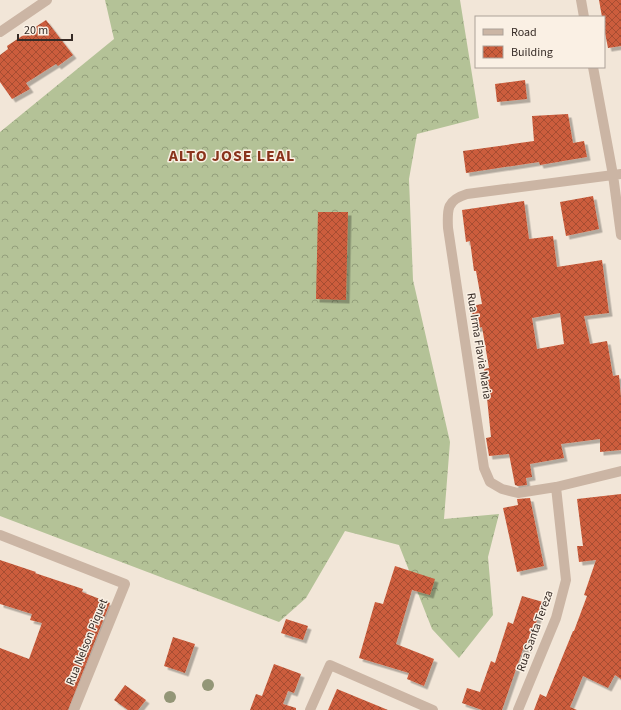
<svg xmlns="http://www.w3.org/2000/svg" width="621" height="710" font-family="'Source Sans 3',sans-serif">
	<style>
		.forest { fill: url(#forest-crowns) }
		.building { fill: url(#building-cross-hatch); fill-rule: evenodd; filter: url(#shadow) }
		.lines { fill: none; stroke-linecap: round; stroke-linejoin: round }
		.minor { stroke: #cbb5a4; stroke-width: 10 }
		.tree { fill: #939677 }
		.labels { text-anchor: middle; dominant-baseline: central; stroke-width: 3; stroke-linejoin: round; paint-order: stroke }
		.street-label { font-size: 12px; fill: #362b26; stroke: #faf0e4 }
		.district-label { font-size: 16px; font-weight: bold; letter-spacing: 1px; fill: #89331b; stroke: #faf0e4 }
	</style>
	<defs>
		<pattern id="forest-crowns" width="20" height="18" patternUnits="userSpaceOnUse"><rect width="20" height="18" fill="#b4c297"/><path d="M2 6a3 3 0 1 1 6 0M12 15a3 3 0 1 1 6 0" fill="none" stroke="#939e7b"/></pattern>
		<pattern id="building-cross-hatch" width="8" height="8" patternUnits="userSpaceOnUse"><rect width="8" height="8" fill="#cc5d3c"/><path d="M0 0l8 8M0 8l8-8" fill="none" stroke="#a64d32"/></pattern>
		<filter id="shadow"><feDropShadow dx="3.5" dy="3.5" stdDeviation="0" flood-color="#0004"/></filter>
	</defs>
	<rect width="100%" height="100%" fill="#f2e6d8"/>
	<path class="forest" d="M105,0H460L479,118L417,134L409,179L413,280L450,442L444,519L499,514L488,557L493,615L459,658L432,629L399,545L345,531L306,598L279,622L0,516V132L114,39Z"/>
	<path class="building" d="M599,0H621V46L608,48L604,28V17H602Z
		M46,20L73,55L58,66L56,64L26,83L30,89L12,99L0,82V55L8,49L7,46Z
		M525,80L527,99L497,102L495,84Z
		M568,114L573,143L584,141L587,157L540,165L539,162L466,173L463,151L534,141L532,116Z
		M593,196L599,229L566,236L560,202Z
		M524,201L529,239L553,236L557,267L602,260L609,313L584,316L590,344L607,341L613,376L619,375L621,398V450L600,452V439L561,444L564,458L530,464L532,477L526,478L527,485L518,486L515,485L509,454L489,456L486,438L491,437L484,369L489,368L482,327L475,329L471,306L482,304L476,271H474L470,241L466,242L462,210ZM560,313L564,344L537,349L532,318Z
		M318,212H348L346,300L316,299Z
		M621,494V679L615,675L608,688L583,676L570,707L577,710H534L540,694L546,697L573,631H574L587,596L584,595L596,560L579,562L577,546H583L577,499Z
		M530,498L544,566L517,572L503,508L518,505L517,499Z
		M0,560L36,572L35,573L83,589L82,592L110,603L68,710H0V648L29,659L42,623L30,620L32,614L0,604Z
		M395,566L435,579L430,595L412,590L396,644L434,659L424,686L407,679L409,673L359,658L375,602L383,604Z
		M522,596L543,602L527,650L523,649L502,710H482L462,703L467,688L480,692L491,661L495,663L508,622L513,624Z
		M286,619L308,626L303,640L281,633Z
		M173,637L195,644L185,673L164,666Z
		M274,664L301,674L294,693L288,691L283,704L296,708V710H250L256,694L262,696Z
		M125,685L146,700L138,710H128L114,700Z
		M337,689L388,710H328Z"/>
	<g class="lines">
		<path class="minor" d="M581,0L584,17
			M0,32L47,0
			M593,67L613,175L621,235
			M621,174L467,194C447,200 447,209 448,228L484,468L490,482L502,489L518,493L556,487L621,471
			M0,535L125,584L74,710
			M310,710L330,665L433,710
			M518,710L556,618L566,580L556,487"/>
	</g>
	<g class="tree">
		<circle cx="208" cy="685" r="6"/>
		<circle cx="170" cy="697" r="6"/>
	</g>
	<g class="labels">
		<g class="street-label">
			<text transform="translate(479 346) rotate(81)">Rua Irma Flavia Maria</text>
			<text transform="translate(535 631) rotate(-70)">Rua Santa Tereza</text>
			<text transform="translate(87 642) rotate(-68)">Rua Nelson Piquet</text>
		</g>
		<g class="district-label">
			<text x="232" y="156">ALTO JOSE LEAL</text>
		</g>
	</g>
	<rect x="475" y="16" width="130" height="52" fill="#faf0e4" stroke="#aca198"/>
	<rect x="483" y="29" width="20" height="6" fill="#cbb5a4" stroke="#aca198"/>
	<text x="511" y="36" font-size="12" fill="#362b26">Road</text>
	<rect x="483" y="46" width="20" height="12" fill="url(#building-cross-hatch)" stroke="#aca198"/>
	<text x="511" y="56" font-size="12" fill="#362b26">Building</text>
	<path d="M18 34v6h54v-6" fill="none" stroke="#362b26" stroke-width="2"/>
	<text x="24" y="34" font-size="12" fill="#362b26" stroke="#faf0e4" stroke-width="3" paint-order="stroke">20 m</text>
</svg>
